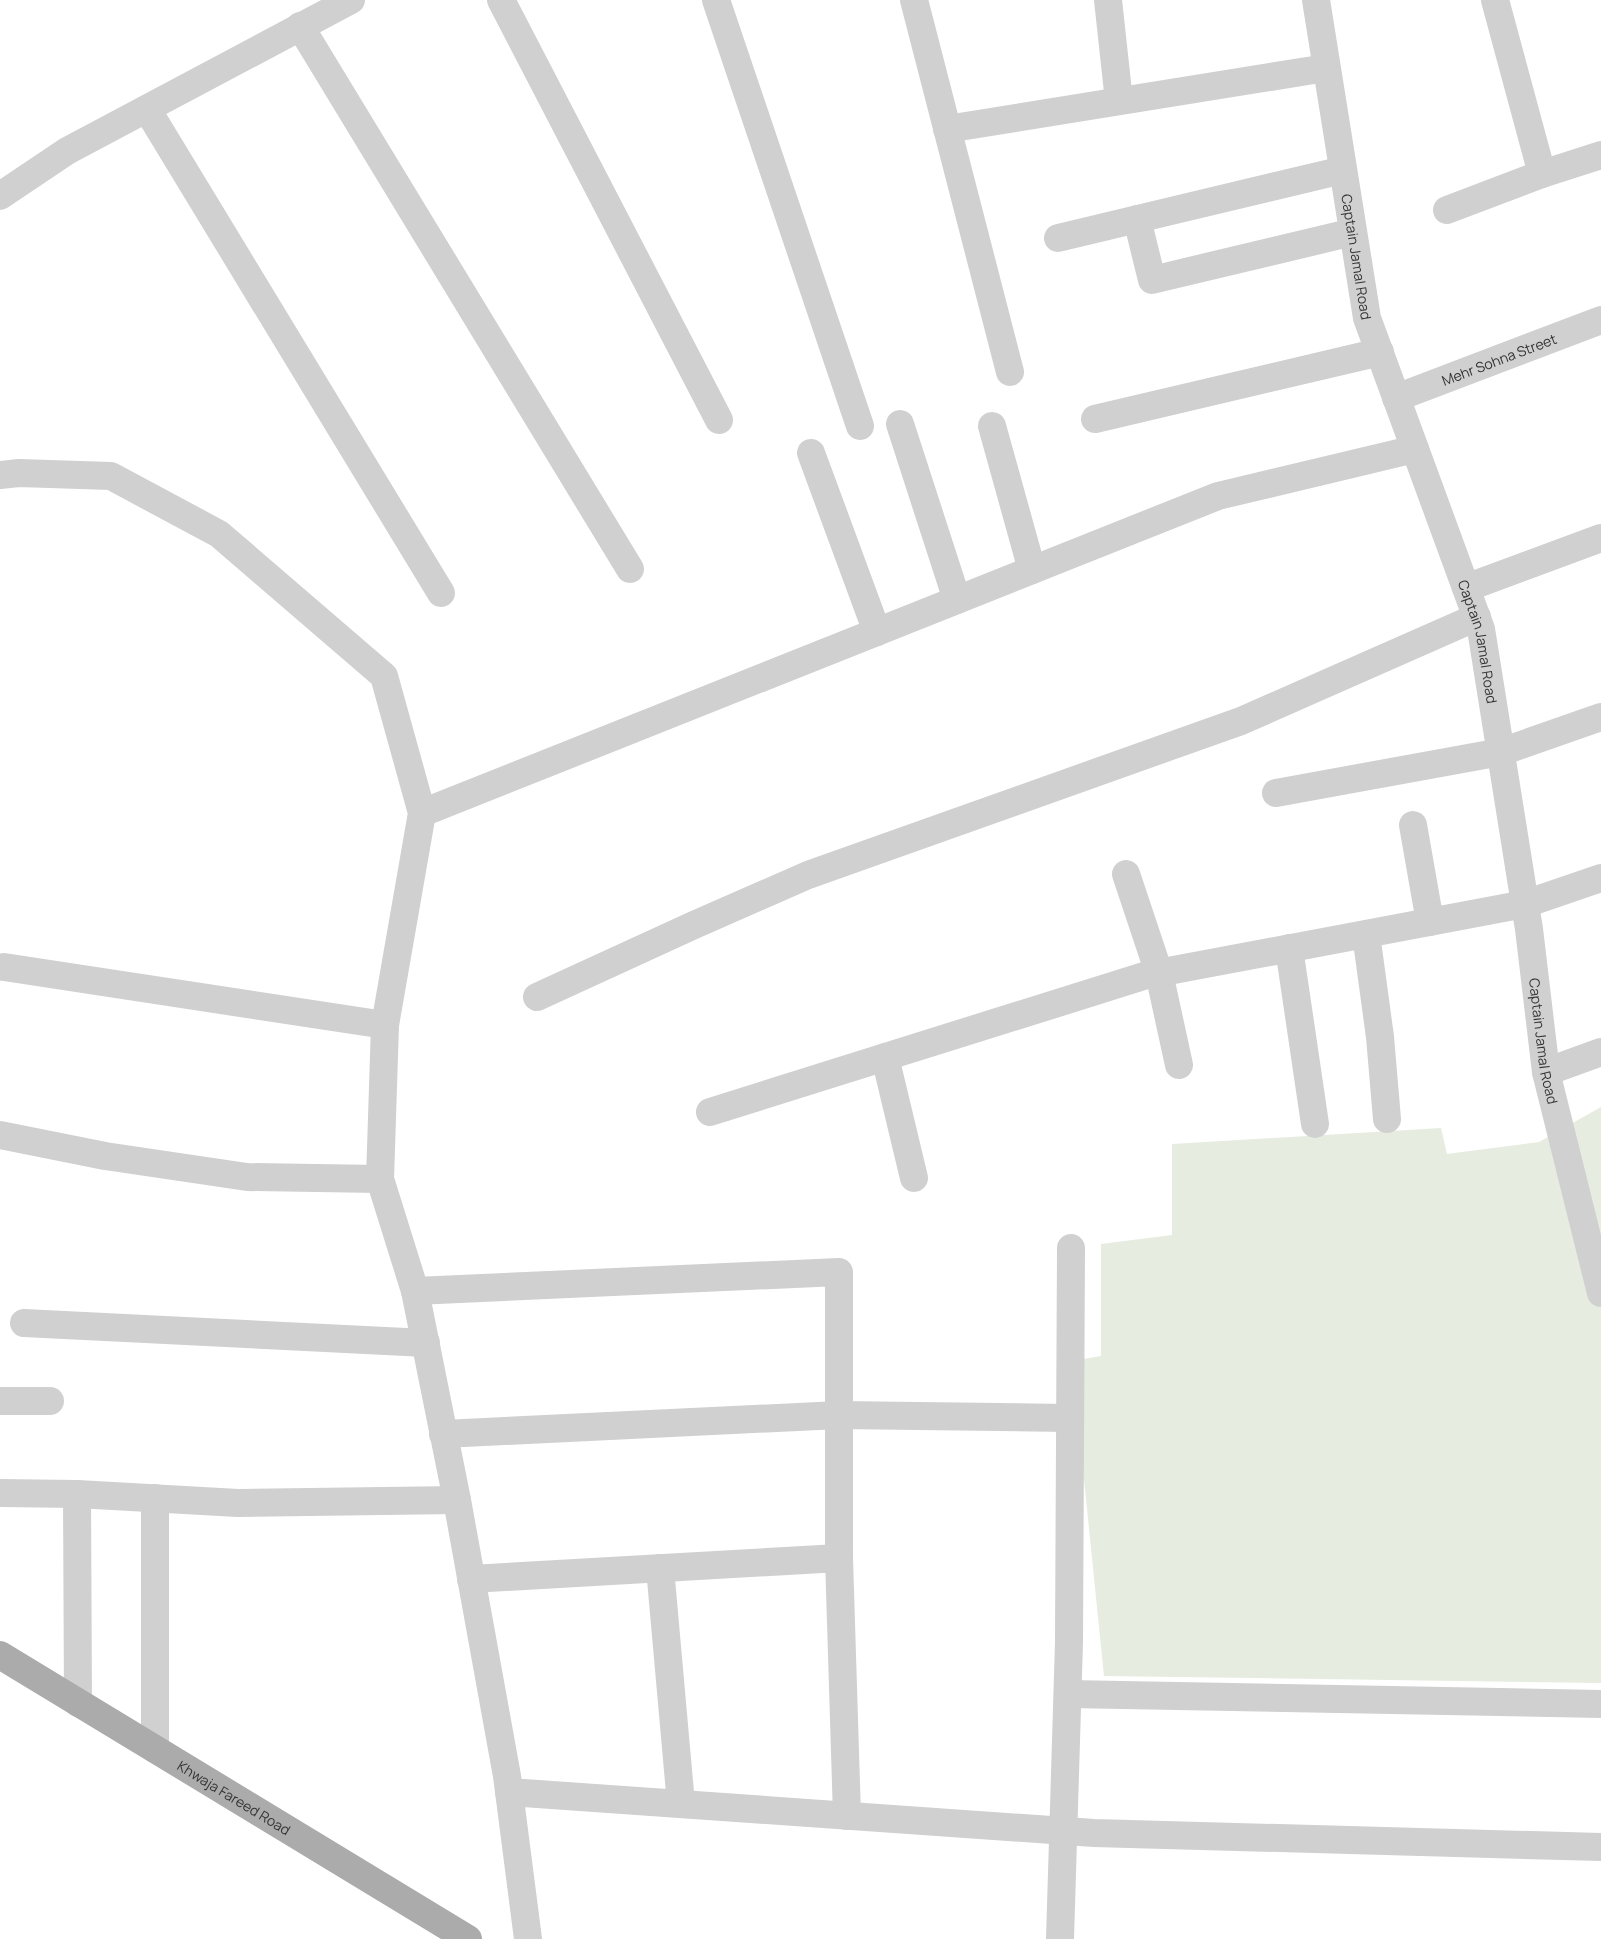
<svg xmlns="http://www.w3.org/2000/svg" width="1601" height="1939" font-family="Manrope,sans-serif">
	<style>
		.green { fill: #e6ecdf }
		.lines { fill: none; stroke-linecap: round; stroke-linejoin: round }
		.minor { stroke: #d0d0d0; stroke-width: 28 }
		.major { stroke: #ababab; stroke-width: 28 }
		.labels { text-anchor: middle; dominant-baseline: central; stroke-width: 5; stroke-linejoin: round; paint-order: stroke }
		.street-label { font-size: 14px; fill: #333; stroke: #fff }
	</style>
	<rect width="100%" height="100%" fill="#fff"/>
	<path class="green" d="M1601,1107V1683L1104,1676L1072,1361L1101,1356V1244L1172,1235V1144L1441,1128L1447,1154L1539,1142Z"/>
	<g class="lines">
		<g class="minor">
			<path d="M501,0L719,420"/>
			<path d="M716,0L860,426"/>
			<path d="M914,0L1010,372"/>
			<path d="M1108,0L1119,101"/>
			<path id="s1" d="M1316,0L1367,318L1481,629L1529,929L1546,1072L1601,1293"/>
			<path d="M1495,0L1542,174"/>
			<path d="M300,26L630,569"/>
			<path d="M147,109L441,593"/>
			<path d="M947,129L1326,68"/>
			<path d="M0,196L67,151L351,0"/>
			<path d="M1447,210L1542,174L1601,155"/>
			<path d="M1137,219L1152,280L1353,232"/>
			<path d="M1058,238L1343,170"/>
			<path id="s2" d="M1396,398L1601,320"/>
			<path d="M1095,419L1380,352"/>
			<path d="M900,424L957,600"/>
			<path d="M992,426L1032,570"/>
			<path d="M811,453L877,632"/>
			<path d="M0,475L19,473L111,476L219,534L384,676L422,813L385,1025L380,1179L415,1291L457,1500L507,1776L528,1939"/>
			<path d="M1466,588L1601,538"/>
			<path d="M1276,793L1501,752L1601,717"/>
			<path d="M422,813L1218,496L1415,449"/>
			<path d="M1413,825L1430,922"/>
			<path d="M1126,874L1159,973L1179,1065"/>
			<path d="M1366,934L1380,1037L1387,1119"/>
			<path d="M1289,948L1315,1124"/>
			<path d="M4,967L385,1025"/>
			<path d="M537,997L694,925L808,875L1241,721L1477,617"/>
			<path d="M885,1057L914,1178"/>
			<path d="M1546,1072L1601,1052"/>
			<path d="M710,1112L1147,975L1525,904L1601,878"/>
			<path d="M0,1135L105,1156L247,1177L380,1179"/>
			<path d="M415,1291L839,1272V1558"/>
			<path d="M24,1323L426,1343"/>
			<path d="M0,1401H50"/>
			<path d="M443,1434L839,1415L1069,1418"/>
			<path d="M0,1493L77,1494L238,1503L457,1500"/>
			<path d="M77,1494L78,1703"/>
			<path d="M660,1568L681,1804"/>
			<path d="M471,1579L839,1558L847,1816"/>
			<path d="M1068,1694L1601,1704"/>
			<path d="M155,1749V1498"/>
			<path d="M509,1792L1094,1833L1601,1847"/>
			<path d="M1060,1939L1069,1642L1071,1248"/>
		</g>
		<path class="major" id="s3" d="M0,1655L468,1939"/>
	</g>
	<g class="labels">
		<g class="street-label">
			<text stroke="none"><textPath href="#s1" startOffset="260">Captain Jamal Road</textPath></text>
			<text stroke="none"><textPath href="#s2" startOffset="110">Mehr Sohna Street</textPath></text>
			<text stroke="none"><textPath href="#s1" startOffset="665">Captain Jamal Road</textPath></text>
			<text stroke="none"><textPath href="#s1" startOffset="1070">Captain Jamal Road</textPath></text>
			<text stroke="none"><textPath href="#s3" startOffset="274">Khwaja Fareed Road</textPath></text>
		</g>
	</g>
</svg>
